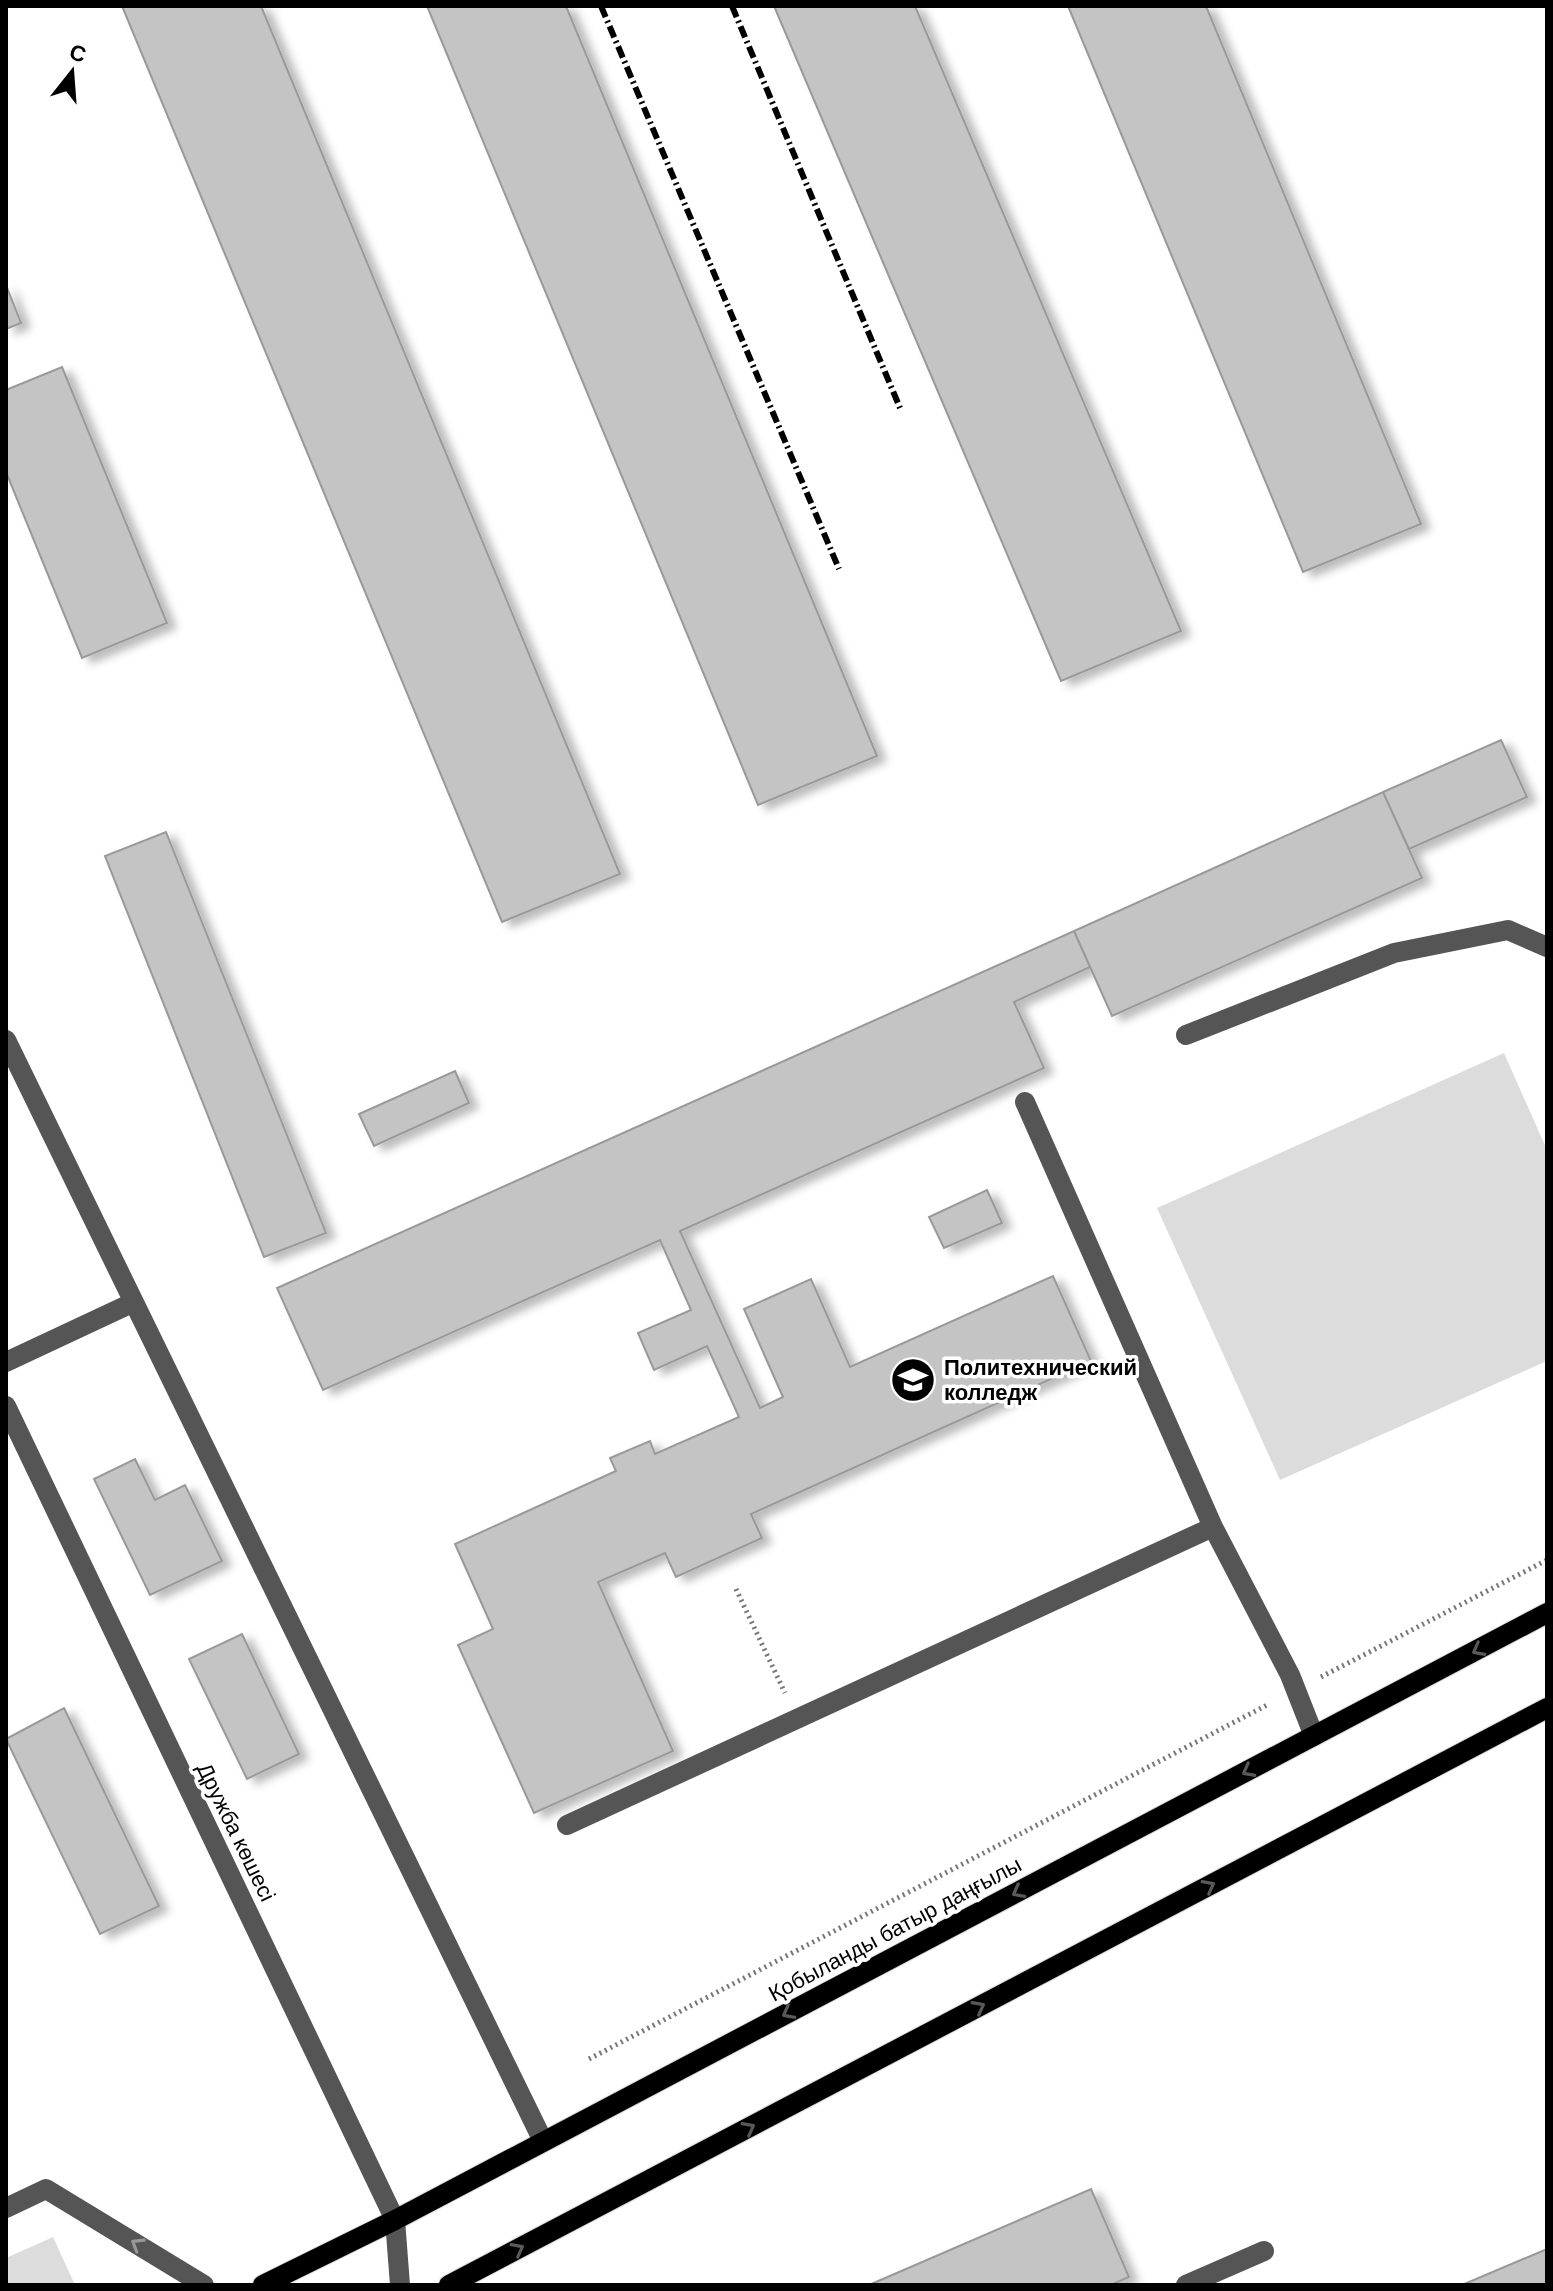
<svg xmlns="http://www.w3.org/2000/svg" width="1553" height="2291" font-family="'DM Sans',sans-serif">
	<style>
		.green { fill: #dcdcdc }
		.building { fill: #c4c4c4; stroke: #999; stroke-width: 2; filter: url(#shadow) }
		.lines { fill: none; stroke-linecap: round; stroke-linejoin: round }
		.major-casing { stroke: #dbdbdb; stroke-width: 22 }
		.path { stroke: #777; stroke-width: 5; stroke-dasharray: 2 4; stroke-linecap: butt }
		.minor { stroke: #555; stroke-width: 20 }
		.major { stroke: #000; stroke-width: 20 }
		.rail { stroke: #000; stroke-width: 6; stroke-dasharray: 12 4 2 4; stroke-linecap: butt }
		.oneway { stroke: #595959 }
		.oneway2 { stroke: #999 }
		.labels { text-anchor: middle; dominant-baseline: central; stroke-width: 7; stroke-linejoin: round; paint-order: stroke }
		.poi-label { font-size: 22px; font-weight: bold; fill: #000; stroke: #fff; text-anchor: start }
		.street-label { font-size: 22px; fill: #000; stroke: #fff }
	</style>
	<defs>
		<filter id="shadow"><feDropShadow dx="9" dy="5" stdDeviation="4" flood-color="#0004"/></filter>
	</defs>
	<rect width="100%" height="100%" fill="#fff"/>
	<path class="green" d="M1504,1053L1547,1150V1361L1280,1480L1157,1208Z
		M53,2237L75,2285H6V2258Z"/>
	<path class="building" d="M122,6H261L620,874L502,922Z
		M427,6H566L877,756L758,805Z
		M774,6H915L1181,631L1061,681Z
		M1068,6H1206L1421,524L1303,572Z
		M6,285L21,323L6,329Z
		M62,367L167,623L82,658L6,472V390Z
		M1501,740L1527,797L1409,849L1383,792Z
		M1383,792L1422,878L1112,1016L1074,931Z
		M166,832L326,1233L264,1257L105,856Z
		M1074,931L1090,967L1014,1002L1044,1068L680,1231L760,1408L783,1397L744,1309L811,1279L850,1367L1053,1276L1091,1361L751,1514L762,1538L676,1577L665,1553L598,1582L673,1751L534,1813L458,1645L493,1629L455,1544L616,1471L610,1458L650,1441L655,1454L739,1417L707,1346L654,1370L638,1333L691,1310L660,1240L323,1390L277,1288Z
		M455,1071L469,1103L374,1146L359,1114Z
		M987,1190L1002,1223L944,1248L929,1217Z
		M135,1459L155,1500L185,1485L222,1561L150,1595L94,1479Z
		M242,1634L299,1754L247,1779L189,1659Z
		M64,1708L159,1906L100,1934L6,1739Z
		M1091,2189L1129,2277L1111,2285H869Z
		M1547,2249V2285H1462Z"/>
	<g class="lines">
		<g class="major-casing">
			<path id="major" d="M263,2285L395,2220L1547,1613
				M449,2285L1547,1708"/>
		</g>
		<path class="path" d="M736,1589L785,1693
			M1321,1677L1547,1560
			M589,2059L1269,1704"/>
		<path class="minor" d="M1186,1035L1394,953L1508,930L1547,947
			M6,1040L543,2141
			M1025,1102L1213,1527L1290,1675L1314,1736
			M6,1362L132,1303
			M6,1406L395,2220L400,2285
			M567,1825L1213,1527
			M6,2208L46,2189L204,2285
			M1186,2285L1264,2251"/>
		<use href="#major" class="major"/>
		<path class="rail" d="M601,6L839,569
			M732,6L900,408"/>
	</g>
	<defs><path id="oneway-chevron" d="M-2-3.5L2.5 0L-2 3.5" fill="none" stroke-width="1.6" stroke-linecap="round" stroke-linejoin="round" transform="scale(2)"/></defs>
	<g class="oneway">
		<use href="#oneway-chevron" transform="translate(1478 1650) rotate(152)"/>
		<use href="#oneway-chevron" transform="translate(1248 1771) rotate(152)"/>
		<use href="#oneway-chevron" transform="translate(1209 1886) rotate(-28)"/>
		<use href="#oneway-chevron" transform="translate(1018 1892) rotate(152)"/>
		<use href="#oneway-chevron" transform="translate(979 2007) rotate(-28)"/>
		<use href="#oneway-chevron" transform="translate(788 2013) rotate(152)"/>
		<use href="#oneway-chevron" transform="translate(749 2128) rotate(-28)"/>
		<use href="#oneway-chevron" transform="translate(518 2249) rotate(-28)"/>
	</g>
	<use class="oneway2" href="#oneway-chevron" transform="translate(137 2244) rotate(-148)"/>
	<defs>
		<g id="university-disc" transform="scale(2.3)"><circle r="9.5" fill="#000" stroke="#fff"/><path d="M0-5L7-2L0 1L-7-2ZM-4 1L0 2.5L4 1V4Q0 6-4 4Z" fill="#fff"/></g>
	</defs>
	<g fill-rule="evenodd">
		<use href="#university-disc" x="913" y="1380"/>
	</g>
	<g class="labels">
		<g class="poi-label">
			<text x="944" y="1367">Политехнический<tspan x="944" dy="25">колледж</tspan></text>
		</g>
		<g class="street-label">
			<text transform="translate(236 1832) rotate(64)">Дружба көшесі</text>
			<text transform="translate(895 1929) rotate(-28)">Қобыланды батыр даңғылы</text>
		</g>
	</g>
	<rect width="1553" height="2291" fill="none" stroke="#000000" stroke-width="16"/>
	<g transform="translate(72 72) rotate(17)" stroke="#ffffff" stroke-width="6" paint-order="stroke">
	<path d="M0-6L14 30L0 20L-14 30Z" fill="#000000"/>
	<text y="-12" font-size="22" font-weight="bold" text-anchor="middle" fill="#000000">С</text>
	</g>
</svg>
